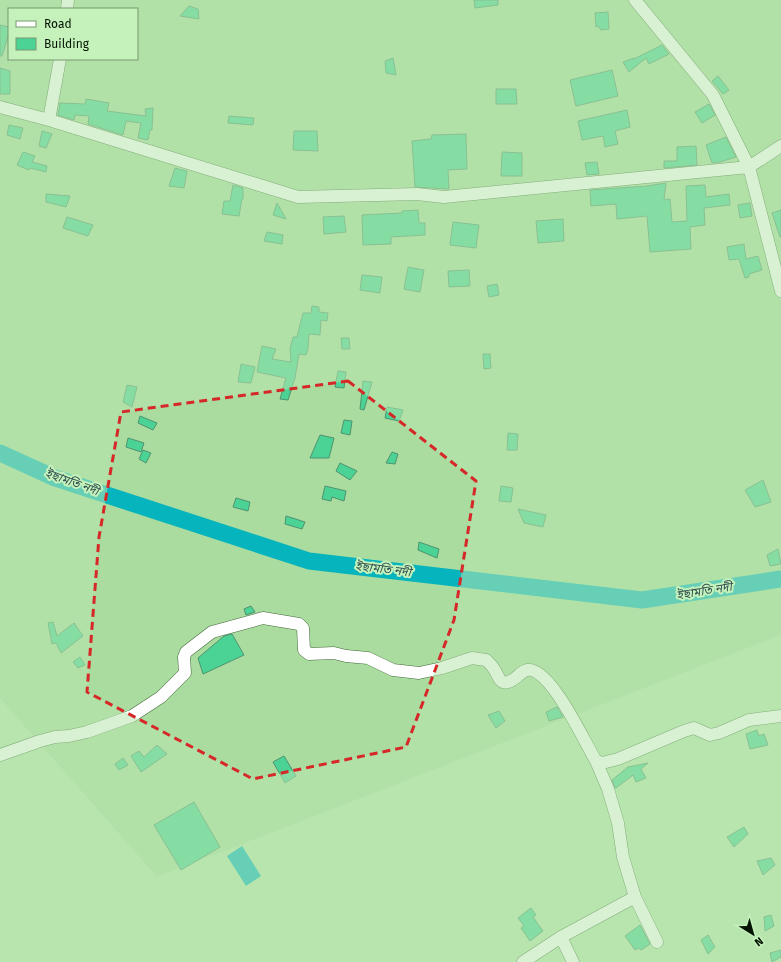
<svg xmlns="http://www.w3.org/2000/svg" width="781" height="962" font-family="'Fira Sans','Noto Sans Bengali',sans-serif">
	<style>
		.built { fill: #aadb9f; fill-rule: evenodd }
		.water { fill: #05b4bc }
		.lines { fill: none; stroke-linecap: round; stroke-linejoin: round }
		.river { stroke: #05b4bc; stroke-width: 17 }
		.building { fill: #4bd395; stroke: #4f9370 }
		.minor-casing { stroke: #416938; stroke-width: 13 }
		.minor { stroke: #fff; stroke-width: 12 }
		.marked { fill: none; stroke: #d62828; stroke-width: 3; stroke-dasharray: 8 5; stroke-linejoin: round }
		.labels { text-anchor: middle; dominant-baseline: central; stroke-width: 4; stroke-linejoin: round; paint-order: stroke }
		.water-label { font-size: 12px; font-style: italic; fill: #314f50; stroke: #c5f2bb }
	</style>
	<rect width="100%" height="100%" fill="#b8e5ae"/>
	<path class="built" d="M0,0H781V635L157,877L0,698ZM9,9H137V59H9Z"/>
	<path class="water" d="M242,846L261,876L246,886L227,856Z"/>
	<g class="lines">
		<path class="river" d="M0,453L55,478L309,561L642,600L781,579"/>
	</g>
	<path class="building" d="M474,0H498V5L475,8Z
		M189,6L198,9L199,19L180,16Z
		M608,12L609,29L601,30L598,26L596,27L595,13Z
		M0,25L9,27V33L2,56H0Z
		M662,45L669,54L649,64L646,58L629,72L623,62L634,58V59Z
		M393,58L396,75L386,73L385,61Z
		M0,68L10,71V94H0Z
		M612,70L618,96L576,106L570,80Z
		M718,76L729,90L723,94L712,81Z
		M496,89H516L517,104H496Z
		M86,99L109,103L107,111L146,116L145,109L153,108L152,130H150L148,140L138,138L141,123L126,121L123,135L88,124L89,116L75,115L74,120L58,115L60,103L85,104Z
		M709,104L715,115L702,123L695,112Z
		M627,110L630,127L615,131L618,144L605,147L603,136L582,140L578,121Z
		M229,116L254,118L253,125L228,123Z
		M9,125L23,128L20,139L7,135Z
		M42,131L52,134L46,148L39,146Z
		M294,131H317L318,151L293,150Z
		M466,134L467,169L448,170L449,189L415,187L412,141L431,139L432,135Z
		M726,137L736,157L720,162L712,163L706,145Z
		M696,146L697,165L664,168V161H677V147Z
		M23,152L35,156L32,162L47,166L46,172L30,168L29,170L17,165Z
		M502,152L522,153V176H501Z
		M597,162L599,174L587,175L585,163Z
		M175,168L187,171L184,188L169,186Z
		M666,183L664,200L670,199L672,222L687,221L686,186L705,185L706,197L729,194L730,205L704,208L705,225L690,227L691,249L650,252L647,216L617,219L616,204L591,206L590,190L647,186Z
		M233,185L243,188V199H242L239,216L222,214L224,201H230Z
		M46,194L70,196L66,207L46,202Z
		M277,203L286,219L273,215Z
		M750,203L752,216L740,218L738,205Z
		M418,210L419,223H425V235L391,237V244L363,245L362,215L402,213V211Z
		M781,210V237H780L772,213Z
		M344,216L346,232L324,234L323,217Z
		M67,217L93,225L88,236L63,228Z
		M563,219L564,241L538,243L536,221Z
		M453,222L479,225L476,248L450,245Z
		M267,232L283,235L282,244L264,241Z
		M744,244L746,259L758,256L762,270L749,274V277L745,278L739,259L729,260L727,247Z
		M408,267L424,270L420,292L404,289Z
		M469,270L470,286L449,287L448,271Z
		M362,275L382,277L380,293L360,290Z
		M497,284L499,295L489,297L487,286Z
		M312,306L319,307V312L328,313L327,321L321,320L320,335L309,334L308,348L306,355L299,354L295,378L288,400L280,399L286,378L257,372L262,346L276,349L272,359L291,362L290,349L293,337H297L303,313H311Z
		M341,338H349L350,349H342Z
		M483,354H490L491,368L484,369Z
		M241,364L255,367L251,383L238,382Z
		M338,371L346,372L344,388L335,387Z
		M363,381L372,382L364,410L360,409Z
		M127,385L137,387L132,407L123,402Z
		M387,407L403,410L399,421L385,418Z
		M140,416L157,423L153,430L138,423Z
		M344,420L352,421L350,435L341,433Z
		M508,433L518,434L517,450H507Z
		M320,435L334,438L329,458H310Z
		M128,438L144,443L141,452L126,447Z
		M143,450L151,453L146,463L139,459Z
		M392,452L398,454L395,464L386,463Z
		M340,463L357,471L350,480L336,471Z
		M763,480L771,502L755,507L745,490Z
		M325,486L346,491L344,501L332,497L331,501L322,499Z
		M501,486L513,488L511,502L499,501Z
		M236,498L250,502L248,511L233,507Z
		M518,509L546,515L543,527L524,523Z
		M286,516L305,522L302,529L285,524Z
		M419,542L439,549L437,558L418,550Z
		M778,549L781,564L770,566L767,555Z
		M251,606L255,612L246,615L244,609Z
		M53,622L57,636L74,623L83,636L61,653L56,643L52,644L48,623Z
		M232,634L244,655L203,674L198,658L224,636Z
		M80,657L85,665L78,668L73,662Z
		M557,707L563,717L549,721L546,712Z
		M499,711L505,721L496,728L488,715Z
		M757,730L759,736L764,734L768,745L750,749L746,734Z
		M157,745L167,754L141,772L131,756L139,751L144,757Z
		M284,756L296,776L285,783L273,762Z
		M123,758L128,765L119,770L115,764Z
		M648,763L641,769L646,778L636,782L633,775L616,788H615L612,780L628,767Z
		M194,802L220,847L181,870L154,825Z
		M744,827L748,834L734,847L727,837Z
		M771,858L775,865L763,875L757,861Z
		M531,908L536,915L533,917L543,931L530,941L521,928L524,926L518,918Z
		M771,915L774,926L765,931L764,917Z
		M640,925L650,944L641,950L639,948L635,950L625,936Z
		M708,935L715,947L708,954L701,940Z
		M781,950V957L772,962L770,953Z"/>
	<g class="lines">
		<g class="minor-casing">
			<path id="minor" d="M635,0L713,95L749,167L781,291
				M67,9L68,0
				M0,107L49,120L298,197L417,194L444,197L749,167L781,146
				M49,120L60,59
				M0,755L40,741L55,737L69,736L87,732L132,716L161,697L185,673L184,657L186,652L212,632L263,618L299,624L303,628L304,650L309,654L334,653L346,656L368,658L393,670L419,673L442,668L472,658L486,660C489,663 492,665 494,669C498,674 499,685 508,682C517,680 522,668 531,670C554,675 584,741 596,761L602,763L618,759L684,731L694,728L710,735L719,733L749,720L781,716
				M596,761L608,789L618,823L623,857L635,897L657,942
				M561,937L573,962
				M523,962L561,937L635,897"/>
		</g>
		<use href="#minor" class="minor"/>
	</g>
	<path d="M0 0H781V962H0ZM348,381L476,481L454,620L406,747L253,779L87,692L99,537L121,412Z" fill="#b8e5ae" fill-opacity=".55" fill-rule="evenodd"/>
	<path class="marked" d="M348,381L476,481L454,620L406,747L253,779L87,692L99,537L121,412Z"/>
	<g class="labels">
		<g class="water-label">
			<text transform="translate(72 482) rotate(20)">ইছামতি নদী</text>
			<text transform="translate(383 569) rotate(7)">ইছামতি নদী</text>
			<text transform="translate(704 591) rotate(-9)">ইছামতি নদী</text>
		</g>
	</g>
	<rect x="8" y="8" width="130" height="52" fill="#c5f2bb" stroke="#789971"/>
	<rect x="16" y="21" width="20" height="6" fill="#ffffff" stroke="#789971"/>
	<text x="44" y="28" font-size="12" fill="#041302">Road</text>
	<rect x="16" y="38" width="20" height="12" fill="#4bd395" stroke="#789971"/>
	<text x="44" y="48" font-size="12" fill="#041302">Building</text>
	<g transform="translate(753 934) rotate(143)" stroke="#c5f2bb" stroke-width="3" paint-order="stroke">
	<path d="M0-3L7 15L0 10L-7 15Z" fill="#041302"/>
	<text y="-6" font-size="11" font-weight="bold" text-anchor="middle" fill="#041302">N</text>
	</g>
</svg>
